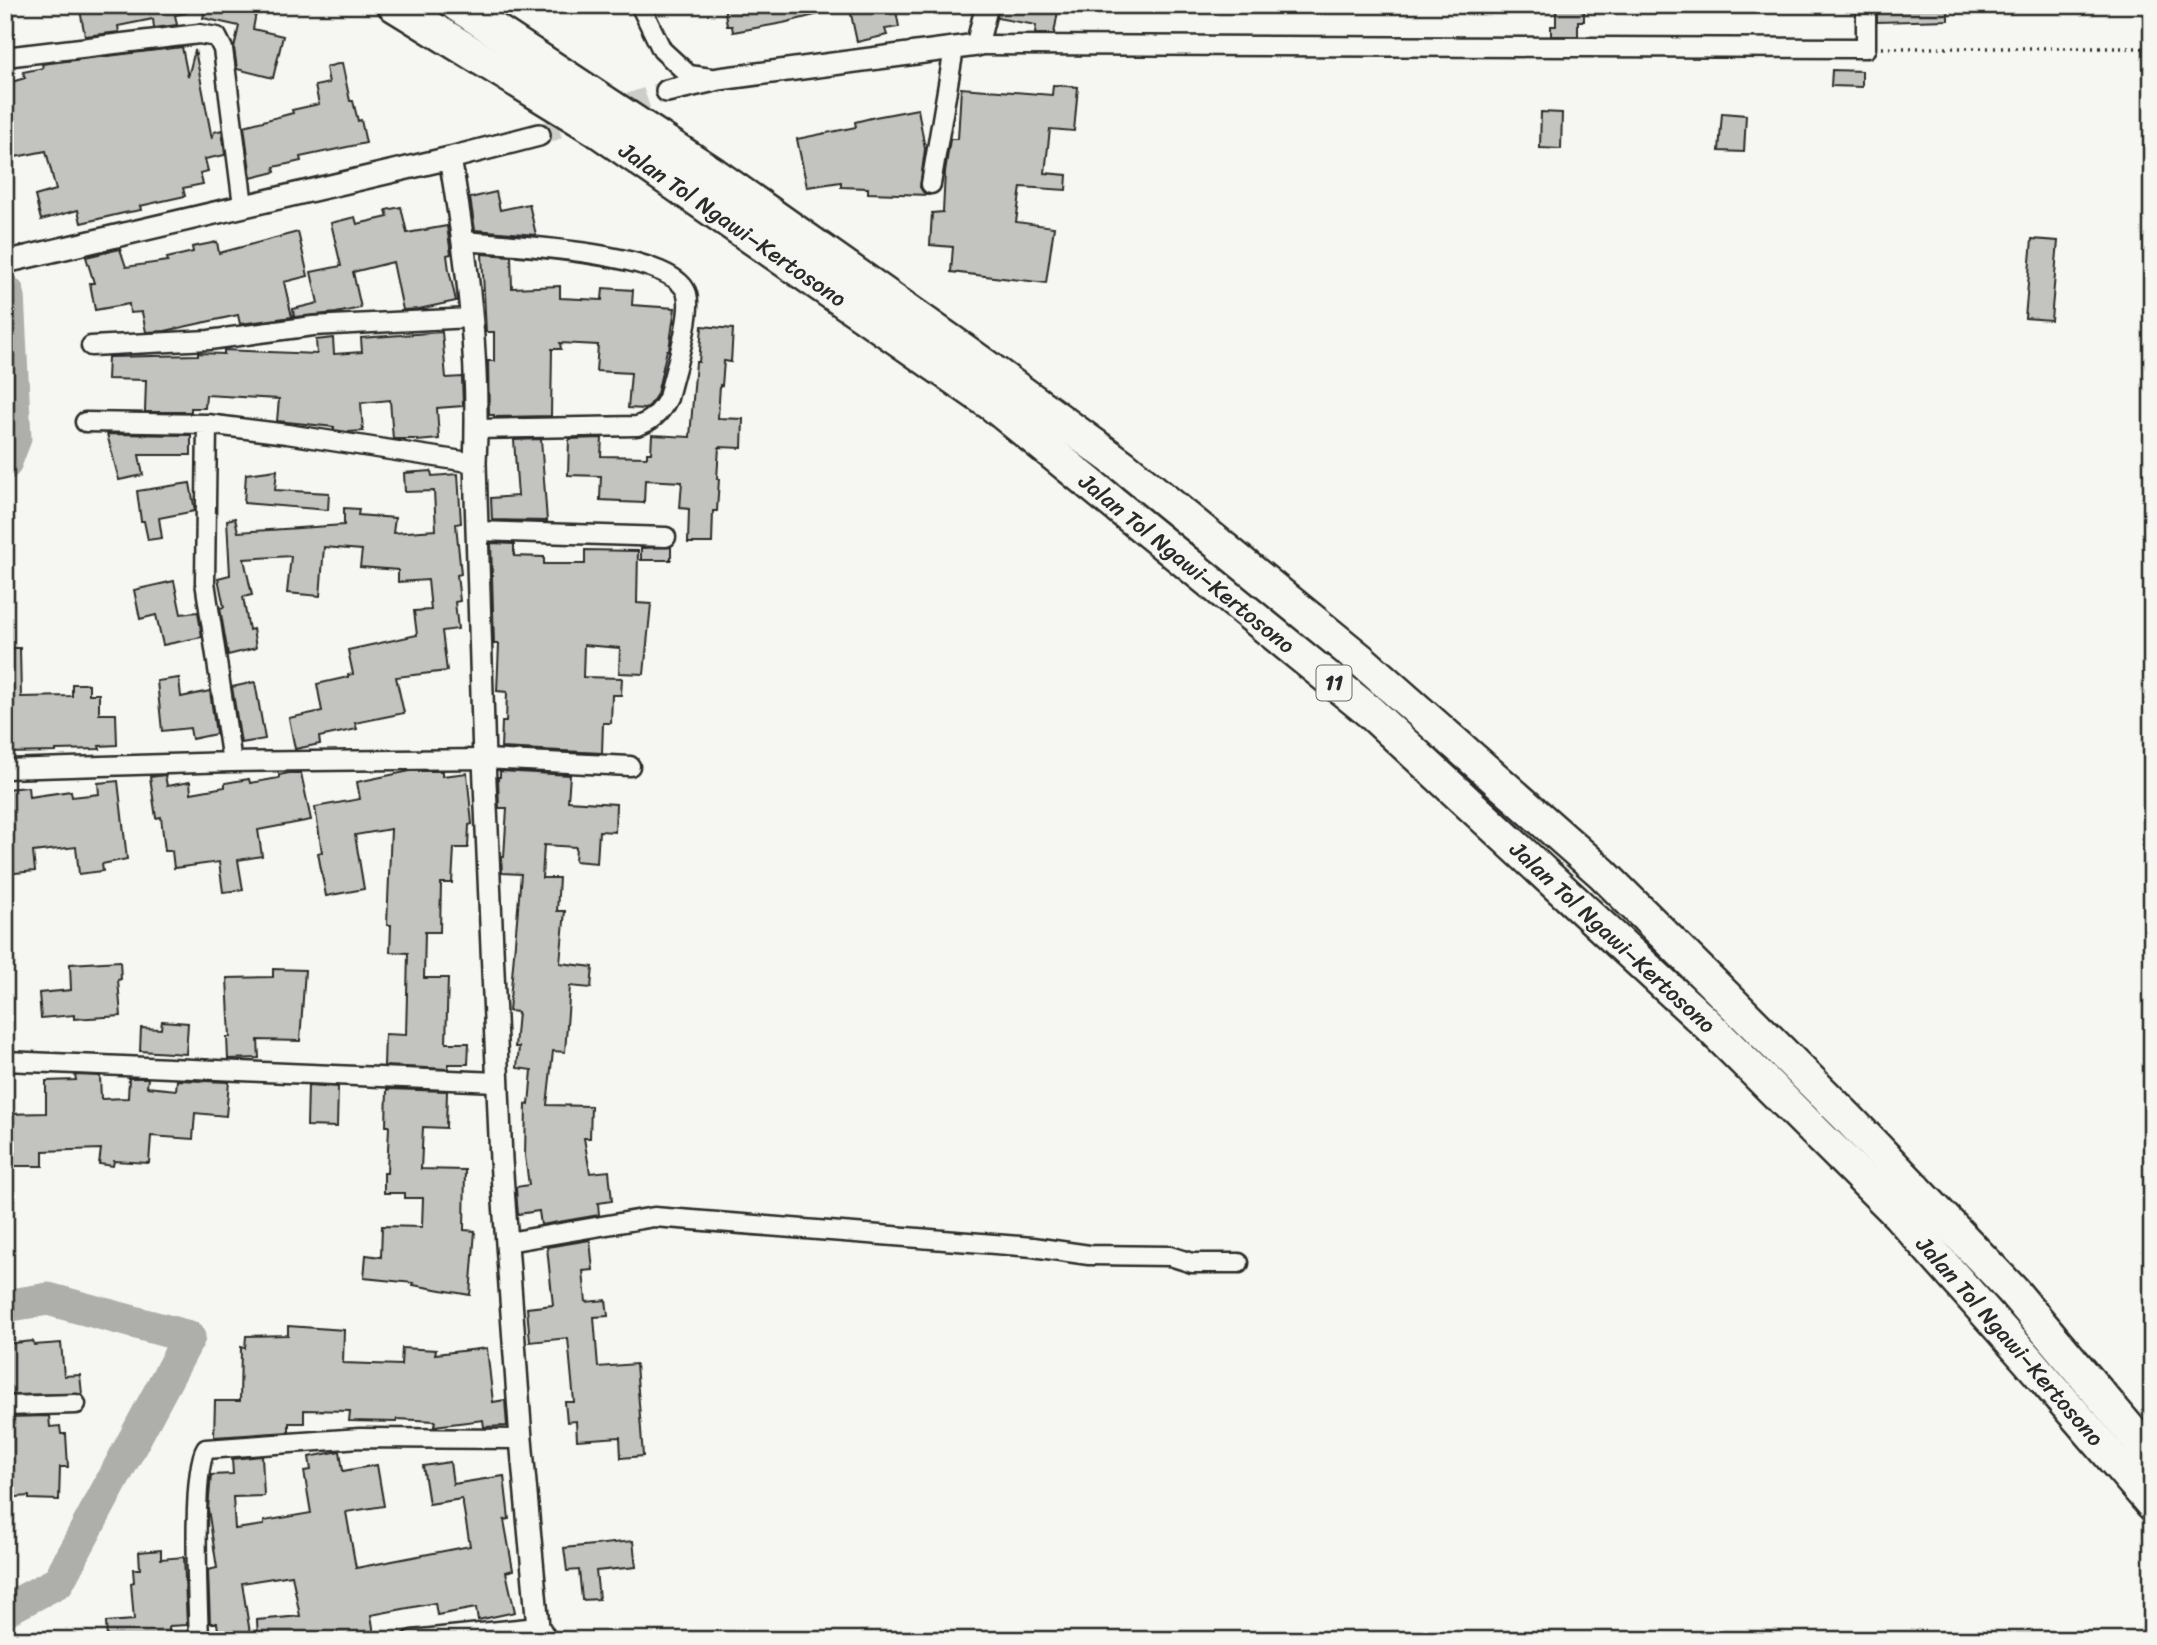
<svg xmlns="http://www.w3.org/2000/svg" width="2157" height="1645" font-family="Sriracha,sans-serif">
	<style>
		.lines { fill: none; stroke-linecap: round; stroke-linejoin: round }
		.river { stroke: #aeaeab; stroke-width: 33 }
		.building { fill: #c3c3c0; stroke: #2b2b2b; stroke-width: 2 }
		.tertiary-tunnel { stroke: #cdcdca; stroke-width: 21; stroke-dasharray: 21 10; stroke-linecap: butt }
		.minor-casing { stroke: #2b2b2b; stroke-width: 23 }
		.tertiary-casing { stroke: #2b2b2b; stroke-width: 26 }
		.motorway-casing { stroke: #2b2b2b; stroke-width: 37 }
		.path { stroke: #2b2b2b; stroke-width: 3.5; stroke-dasharray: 2 5; stroke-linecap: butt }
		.minor { stroke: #f6f6f2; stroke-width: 18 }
		.tertiary { stroke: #f6f6f2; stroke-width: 21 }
		.motorway { stroke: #f6f6f2; stroke-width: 32 }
		.labels { text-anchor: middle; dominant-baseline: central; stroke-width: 6; stroke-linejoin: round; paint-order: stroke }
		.shield { fill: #f6f6f2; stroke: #686867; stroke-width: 2 }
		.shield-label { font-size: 21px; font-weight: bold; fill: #2b2b2b }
		.street-label { font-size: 23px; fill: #2b2b2b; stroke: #f6f6f2 }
	</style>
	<rect width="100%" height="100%" fill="#f6f6f2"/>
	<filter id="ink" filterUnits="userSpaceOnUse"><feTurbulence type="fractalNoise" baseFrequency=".0143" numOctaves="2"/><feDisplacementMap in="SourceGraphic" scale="14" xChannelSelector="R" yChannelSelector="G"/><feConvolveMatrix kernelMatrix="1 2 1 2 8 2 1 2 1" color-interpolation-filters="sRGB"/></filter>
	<g filter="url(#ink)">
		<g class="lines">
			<path class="river" d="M5,290L8,293L15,438L5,464
				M5,1306L48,1299L189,1337L58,1582L5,1610"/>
		</g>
		<path class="building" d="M79,5H185L186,13L175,15L177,25L154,28L153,19L118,26L119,32L85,36Z
			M206,5H235V8L256,13L253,29L283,36L273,78L237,69L234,48L239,26L203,18Z
			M724,5H830L831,11L783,23L733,32L732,26H727Z
			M849,5H895L899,27L885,29L887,35L857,42Z
			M1000,5H1059L1054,34H1035L1036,25L997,18Z
			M1556,5H1584V21H1578V36H1551V26H1556Z
			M1877,5H1948V20L1877,22Z
			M182,47L188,77L195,50L212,139L214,132L222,130L225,155L205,159L208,171L200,173L203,184L183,188L185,196L140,206L141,210L124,213L81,223L78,210L41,220L35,196L56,190L46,151L5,159V84L25,78L23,72L43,68L42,64Z
			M342,63L350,101H353L358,121L361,120L366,143L300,157L301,161L274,167L275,172L251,178L244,126L293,113L292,110L319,104L315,86L329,83L326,67Z
			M1832,70L1862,71V87L1831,86Z
			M1053,85L1078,87L1074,131L1050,129L1045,173L1067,175L1066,190L1021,187L1016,222L1054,227L1046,283L951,272L953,247L930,245L932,213L943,212L945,172L950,139H958L961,88L1052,95Z
			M918,109L925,149L920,187L923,192L930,195L868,193V188L841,187V182L807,187L797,139L856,127L855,122L875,117Z
			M1541,112L1562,113L1561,149L1540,148Z
			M1722,113L1746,115L1744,152L1719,151Z
			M496,192L500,210L529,204L536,235L475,230L470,198Z
			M401,207L407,233L447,226L451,254L447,255L449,270L456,301L419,309L403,310L393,262L353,272L361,308L336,313L294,317L293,309L318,303L311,272L341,266L331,223L355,217L357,224L388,217L386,210Z
			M298,232L308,276L284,282L292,317L240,324L238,315L165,331L146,332L142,312L130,313L129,304L95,310L90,283H94L86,257L120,249L126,267L168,261L167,258L193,252L192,247L217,242L219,253Z
			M2032,239L2058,241L2051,320L2025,318Z
			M482,254L511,256L512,288L560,286V298L602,300L603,288L633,290L632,305L675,308L669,350H667L657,394L650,405L645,409L628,408L631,373L596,371L598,345L560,343L561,349H552L551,416L494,417V415H489L488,361H494V332H486Z
			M702,326L733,329L731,362L724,361L722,386L720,385L718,418L743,419L742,448L719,447L717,479H719L717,511H713L712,543H688L689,509L680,508L682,482L645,480L644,503L621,502V501L600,500L601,476L568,475L569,439L602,438L601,456L647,457V453H651L652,435L690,437L696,362H699Z
			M442,332L446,378L462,377L463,406L437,408L439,439L417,441V439H393L390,400L361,403L363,431L348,432L334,430V427L277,421L279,399L206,395L205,408H191V412H145L146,380L107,379L108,357L198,355V353L224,354V350L317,354L316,340L333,338L334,354L362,352L361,338Z
			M107,434L191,435V455H139L143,475L119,480Z
			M541,439L547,521L492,520L491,498L518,496L514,440Z
			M277,470L275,490L329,493L328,510L244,503L246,474Z
			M431,471L432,476L458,474L461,523L456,524L461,574L457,575L460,601L455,602L458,629L442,631L447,671L396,677L404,713L355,723L357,729L319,737L320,744L295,749L289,718L322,711L317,684L348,677V675L353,674L348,650L417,635L414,611L431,610L428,580L398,582V570L360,567L362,550L324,547L320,596L287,593L291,556L244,559L252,595L243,597L249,630L253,629L256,648L228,655L220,608L224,607L218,578L230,575L227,520L235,518L238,532L344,525V508L359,509L358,515L395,518L393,533L436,530L434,491L405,492L404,473Z
			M190,483L195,511L159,518L162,538L148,540L144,521H141L137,491Z
			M491,543L514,544V556L544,557V564H585V550L638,551L637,603L651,604L644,674L619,673L620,648L584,645L583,677L622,678L621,695H612L611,723H603L602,753L501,748L502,722H506L507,692L497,691L499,644H494Z
			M671,547V560H641V548Z
			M174,581L181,614L198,612L202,637L163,645L156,615L140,619L134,590Z
			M5,648H20L21,697L72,696V684H89V694H99V714H116L117,745L99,746L100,749L56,750V752L5,753Z
			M179,678L181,697L210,691L216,734L192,739L190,728L162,731L157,681Z
			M255,682L265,739L241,743L232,687Z
			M410,771H442V776L467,773L472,824L469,825L468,848H454L452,883H441L440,932H425L424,978H448L446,1043H469L468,1064H448V1069L384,1066L385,1034L406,1035L408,953L390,952L391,925H387L391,829L355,835L364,889L326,896L318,853L322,852L315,807L360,799L357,782Z
			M500,771L570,775L568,801L616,804L615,832L599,831L597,863L575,861L576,847L544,845L542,878H559L557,911H565L560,963L593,967L591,988L570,986L565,1052L553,1051L547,1105L591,1106L590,1138H584L590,1173L609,1171L612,1201L598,1203L599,1215L541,1225L539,1211L518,1214L517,1203L516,1187L529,1185L525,1156L526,1104L529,1105L532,1070L517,1068L519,1047H515L518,1012L509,1011L521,874L502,873L501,856L504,857L507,808H499L498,777H500Z
			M289,773H301L311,820L258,830L262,856L238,860L243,890L223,892L219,862L174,868L172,851H165L161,817L156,818L150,777L165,775L167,786L190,782L191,793L225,787V783L249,779L250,783L279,778V775Z
			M118,781L127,859L102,864L103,871L79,874L76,847L33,852L35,871L5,874V789L28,787L29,797L71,791L72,797L99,794L98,783Z
			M120,961L121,979L118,980L121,1016L74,1019V1015L41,1018L39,993L71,990L70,964Z
			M273,969L305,970L300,1041L258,1040L259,1058L228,1059L227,1037H230L227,978L273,977Z
			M162,1021L188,1023L186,1054L140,1051L141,1028L161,1029Z
			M75,1075L100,1076L101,1099L128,1098L129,1078H148L147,1087L176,1090L177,1080L229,1082L226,1116L195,1113L193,1139L151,1136L149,1163L114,1161L113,1166L99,1164L101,1149L43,1151V1166H5V1114L46,1113V1081L76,1080Z
			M308,1085L338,1087L337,1127L307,1126Z
			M387,1089L447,1091L446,1128L423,1127L421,1169L465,1170L464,1230L475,1231L470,1295L413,1285L414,1283L364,1278L366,1255L381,1257L382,1226L422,1227L423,1198H405V1193H384V1173H387L389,1126H386Z
			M590,1240L593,1270L583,1271L586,1302L606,1300L608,1316L594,1317L598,1367L636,1364L643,1456L621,1458L620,1437L577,1440L576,1421L567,1422L565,1402H574L568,1338L530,1342L527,1308L553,1305L547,1247Z
			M288,1326L344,1330L343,1363L401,1365L402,1348L436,1350L435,1354L487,1348L493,1402L505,1400L507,1426L484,1427L483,1420L434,1426L435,1421L397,1419L396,1422L349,1421L350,1411L304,1410V1423H289V1432L214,1437L215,1401H240L241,1347L245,1348L246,1336L288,1335Z
			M33,1341L34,1345L61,1343L64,1376L80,1375L82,1394L5,1395V1344Z
			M49,1416L50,1427L60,1426L61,1434H66L68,1467H60L59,1500L29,1499V1496L5,1498V1417Z
			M340,1451L343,1471L377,1465L384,1506L346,1512L356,1568L470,1546L462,1499L429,1504L423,1466L450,1462L453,1484L504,1476L509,1519L504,1520L513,1570L506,1572L515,1612L478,1620L476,1608L437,1615L435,1603L371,1615L374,1634L344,1640H258L257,1620L300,1616L292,1575L242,1583L250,1633L219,1637L217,1623H210L208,1570L217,1568L208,1509L211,1475L233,1474L232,1459L262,1456L264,1496L233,1497L235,1529L264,1525V1521L311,1513L304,1471L311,1470L309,1457Z
			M633,1541L636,1567L596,1571L599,1599L582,1600L579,1570L567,1571L564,1548Z
			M161,1550V1559L184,1557L187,1625L169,1626V1640H107L106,1622L134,1620L131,1583L134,1582L133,1569H140L139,1552Z"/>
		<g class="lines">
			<path class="tertiary-tunnel" d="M539,135L667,91"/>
			<g class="minor-casing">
				<path id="minor" d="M640,5L662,50L689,75L711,78
					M977,45L1866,48V5
					M5,57L199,34L217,37L223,49L243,205
					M931,184L954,49
					M464,241C504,245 675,251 687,294C693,315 673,375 668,398C661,412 652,422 637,426L477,429
					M91,346L209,340L313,326L471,318
					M85,422L207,424L287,434L475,463
					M207,424L205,582L232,762
					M477,531L666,537
					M5,769L232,762L484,759L630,766
					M5,1061L497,1082
					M508,1242L654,1217L1033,1247L1089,1255L1170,1256L1192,1263H1239
					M5,1406L76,1404
					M199,1640C198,1605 191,1472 206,1449L360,1438L521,1439
					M412,1640L538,1627"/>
			</g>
			<g class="tertiary-casing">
				<path id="tertiary" d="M667,91L719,79L977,45L987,5
					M450,158C467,258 480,361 475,463L484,759L501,1160L521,1439L538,1627L546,1640
					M5,262L450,158L539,135"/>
			</g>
			<g class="motorway-casing">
				<g id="motorway">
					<path id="s1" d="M394,5L597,130L993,405L1370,712L1707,1024L1899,1215L2028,1360L2152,1504"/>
					<path d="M457,5L714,174L965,351L1123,466L1362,661L1602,873L1847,1117L2012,1290L2152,1456"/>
				</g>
			</g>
			<path class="path" d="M1882,48H2152"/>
			<use href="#minor" class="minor"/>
			<use href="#tertiary" class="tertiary"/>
			<use href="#motorway" class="motorway"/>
		</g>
	</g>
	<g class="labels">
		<rect class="shield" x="1316.5" y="665.5" width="35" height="35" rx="5"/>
		<g class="shield-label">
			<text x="1334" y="683">11</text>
		</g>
		<g class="street-label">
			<text stroke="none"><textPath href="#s1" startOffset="404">Jalan Tol Ngawi–Kertosono</textPath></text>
			<text stroke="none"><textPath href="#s1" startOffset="971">Jalan Tol Ngawi–Kertosono</textPath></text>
			<text stroke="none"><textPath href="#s1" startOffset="1538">Jalan Tol Ngawi–Kertosono</textPath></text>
			<text stroke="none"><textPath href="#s1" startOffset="2105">Jalan Tol Ngawi–Kertosono</textPath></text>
		</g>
	</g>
	<rect width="2157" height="1645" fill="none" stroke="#f6f6f2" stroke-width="28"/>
	<rect x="14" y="14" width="2129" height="1617" fill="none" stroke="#2b2b2b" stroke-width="2.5" filter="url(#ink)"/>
</svg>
